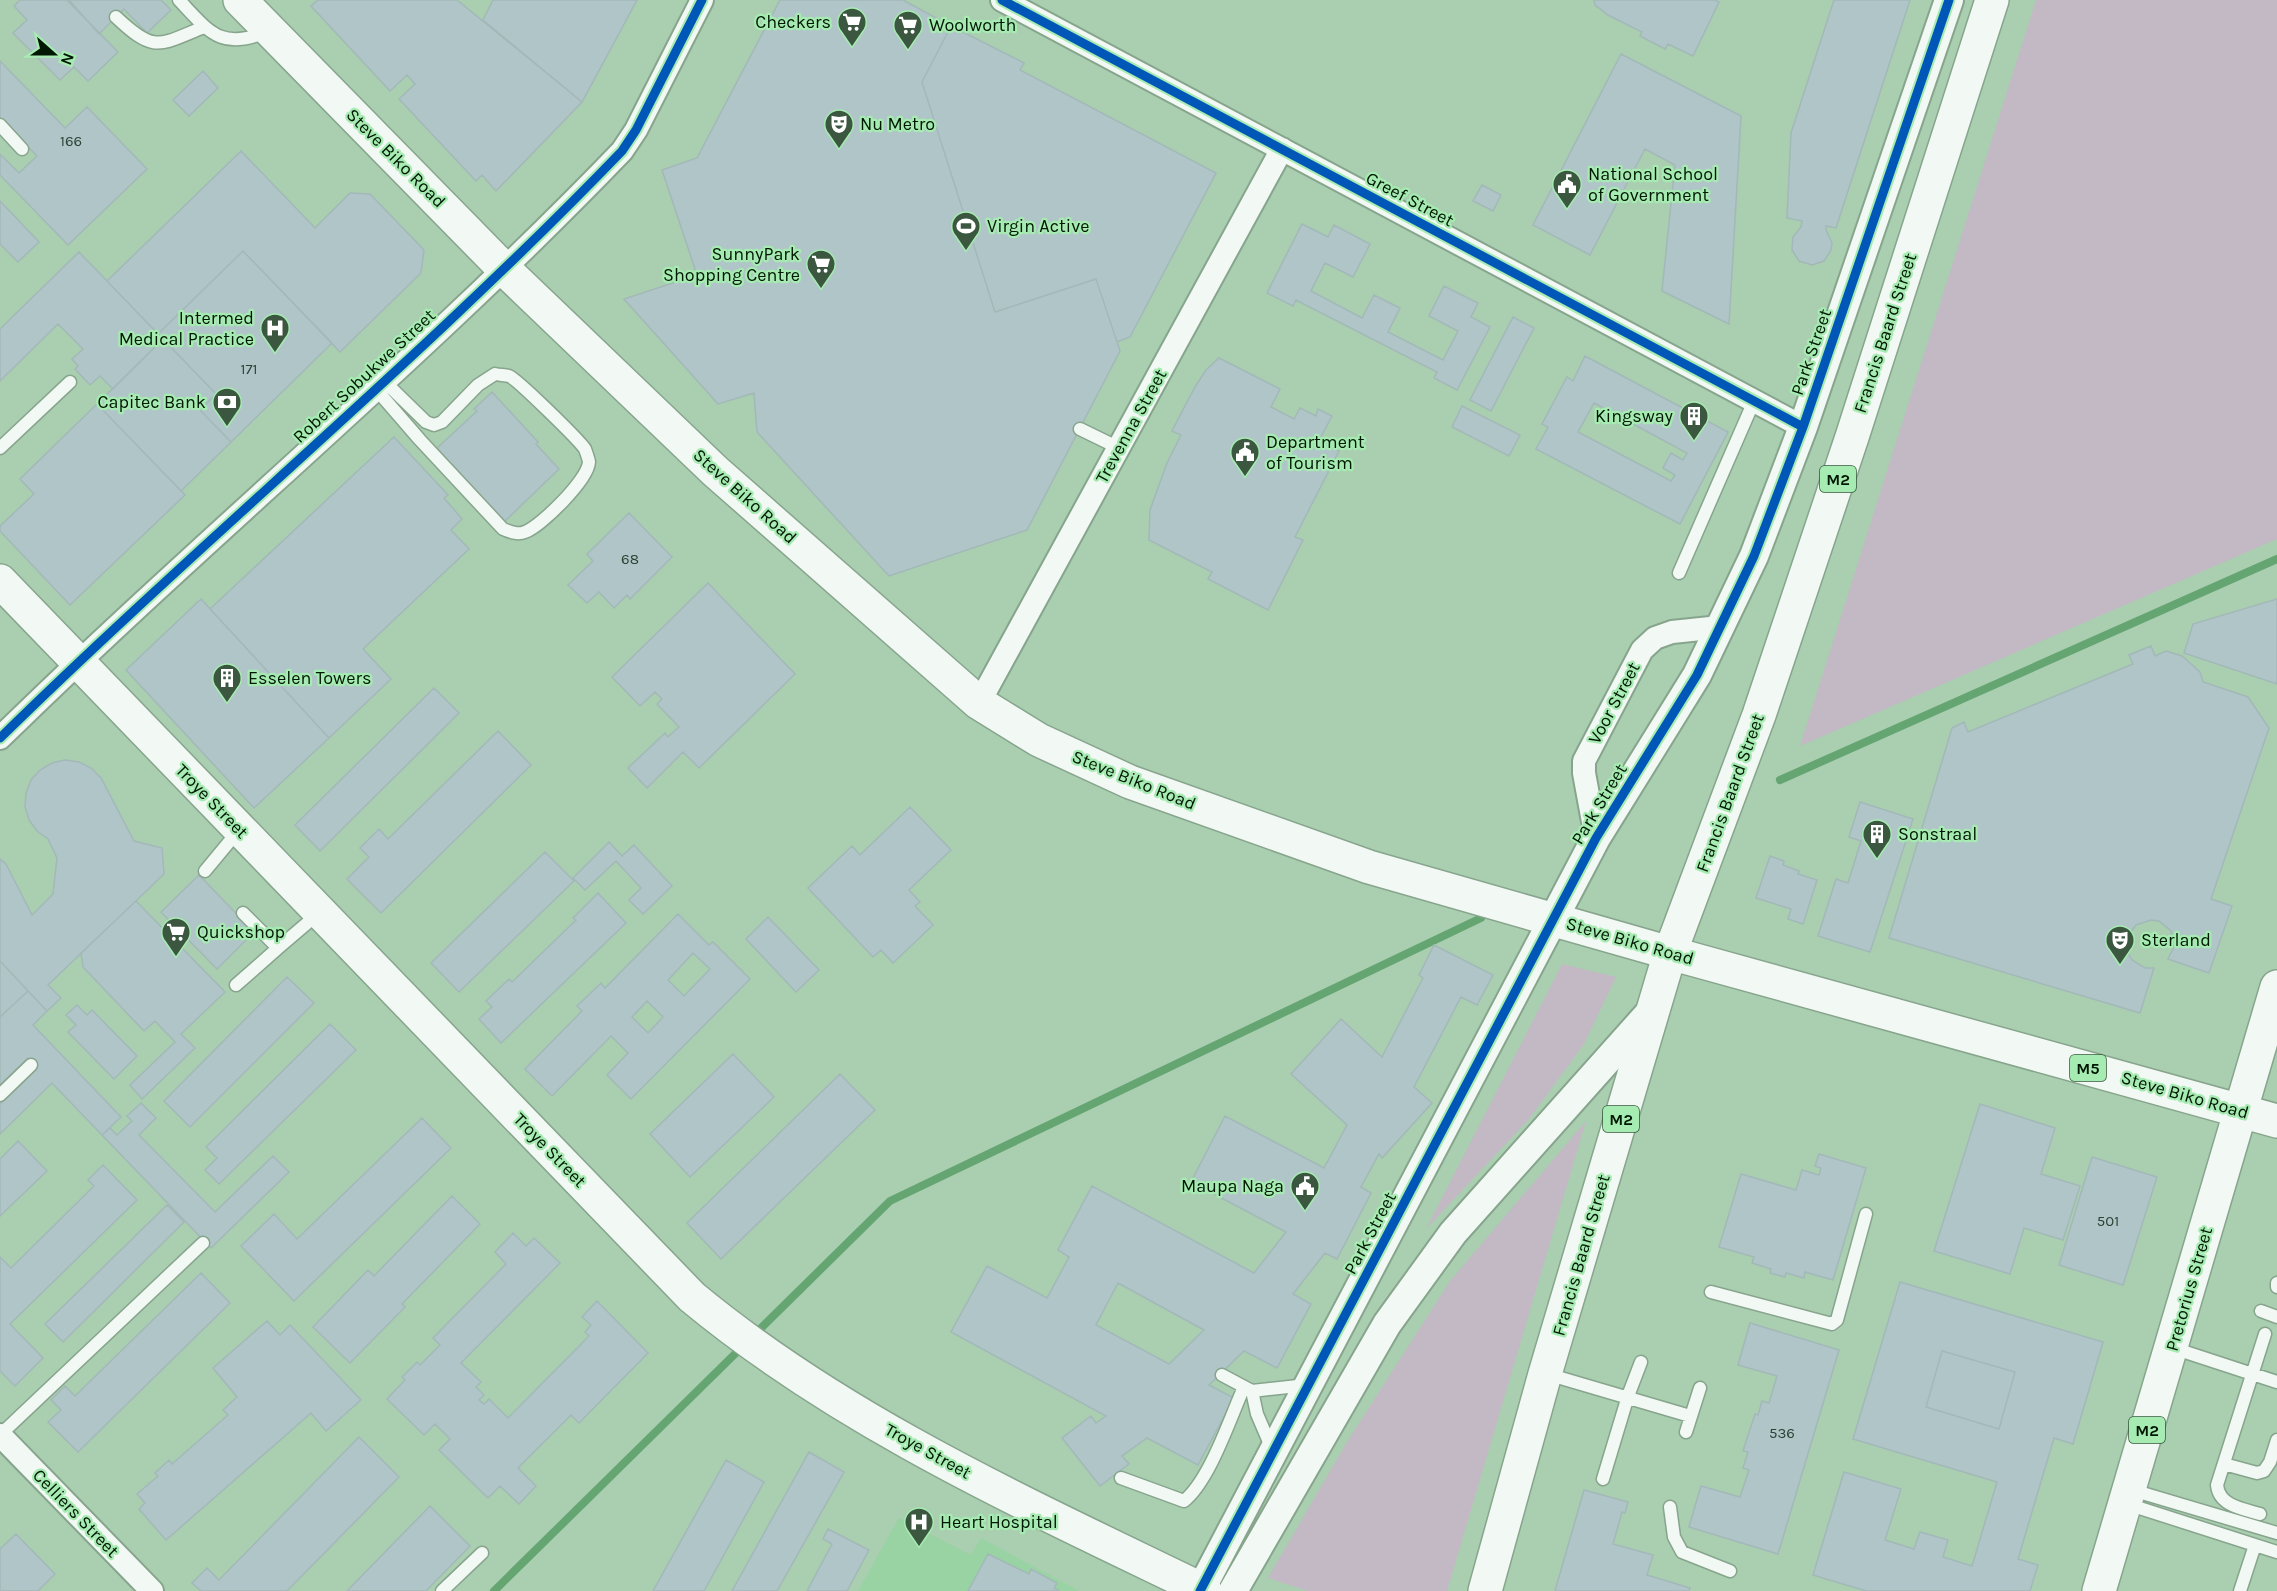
<svg xmlns="http://www.w3.org/2000/svg" width="2277" height="1591" font-family="Karla,sans-serif">
	<style>
		.built { fill: #99d3a3 }
		.green { fill: #c3b9c4 }
		.lines { fill: none; stroke-linecap: round; stroke-linejoin: round }
		.stream { stroke: #64a572; stroke-width: 8 }
		.building { fill: #b0c5c7; stroke: #a3b8b8; stroke-width: 1.5; fill-rule: evenodd }
		.service-casing { stroke: #87a58d; stroke-width: 15 }
		.minor-casing { stroke: #87a58d; stroke-width: 26 }
		.tertiary-casing { stroke: #87a58d; stroke-width: 32 }
		.secondary-casing { stroke: #87a58d; stroke-width: 36 }
		.primary-casing { stroke: #87a58d; stroke-width: 36 }
		.service { stroke: #f2f8f3; stroke-width: 12 }
		.minor { stroke: #f2f8f3; stroke-width: 22 }
		.tertiary { stroke: #f2f8f3; stroke-width: 28 }
		.secondary { stroke: #f2f8f3; stroke-width: 33 }
		.primary { stroke: #f2f8f3; stroke-width: 33 }
		.cycleway-casing { stroke: #a6ebb1; stroke-width: 13 }
		.cycleway { stroke: #0057b8; stroke-width: 9 }
		.labels { text-anchor: middle; dominant-baseline: central; stroke-width: 4.5; stroke-linejoin: round; paint-order: stroke }
		.number-label { font-size: 15px; fill: #2c4235 }
		.shield { fill: #a6ebb1; stroke: #325738; stroke-width: 1.5 }
		.shield-label { font-size: 16px; font-weight: bold; fill: #001704 }
		.poi-label { font-size: 18px; fill: #001704; stroke: #a6ebb1; text-anchor: start }
		.street-label { font-size: 18px; fill: #001704; stroke: #a6ebb1 }
	</style>
	<rect width="100%" height="100%" fill="#a9ceb0"/>
	<path class="built" d="M899,1518L971,1555L981,1538L1079,1591H858Z"/>
	<path class="green" d="M2036,0H2277V539L1800,746Z
		M1562,964L1616,977L1584,1044L1529,1119L1426,1229Z
		M1586,1121L1447,1591H1308L1268,1578L1347,1442L1450,1281Z"/>
	<g class="lines">
		<path class="stream" d="M1780,780L2277,559
			M754,1335L890,1201L1481,918
			M494,1591L743,1346"/>
	</g>
	<path class="building" d="M20,0H67L118,52L88,81L74,67L60,80L13,33L27,20L14,6Z
		M69,0H161L171,10L147,33L124,9L99,34Z
		M318,0H457L582,102L496,191L482,175L476,181L399,99L415,84L407,75L390,91L311,6Z
		M493,0H637L582,102L483,20Z
		M780,0H903L951,26L922,82L995,312L1096,279L1120,351L1027,530L889,576L757,432L754,393L718,404L624,299L697,275L662,170L697,158Z
		M1594,0H1715L1719,2L1693,56L1668,44L1665,49L1640,36L1642,32L1608,15L1595,5Z
		M1834,0H1910L1836,228L1826,226V230L1832,243L1831,250L1824,261L1812,265L1799,261L1792,250L1793,237L1801,227L1802,221L1787,218L1791,133Z
		M951,26L1024,63L1020,70L1216,173L1130,337L1117,342L1096,279L995,312L922,82Z
		M1621,54L1741,116L1729,324L1662,291L1675,165L1645,149L1590,255L1533,225Z
		M0,61L65,128L87,107L147,169L68,245L0,175V154L19,173L37,156L0,118Z
		M203,71L218,88L189,116L173,100Z
		M241,151L315,228L350,193L370,194L424,250L421,273L340,352L243,251L158,334L107,281Z
		M1482,185L1501,195L1493,211L1473,201Z
		M0,201L39,242L18,262L0,244Z
		M1302,224L1328,237L1334,225L1370,244L1353,277L1325,263L1311,291L1362,318L1374,295L1400,308L1388,332L1443,360L1458,331L1429,316L1444,286L1478,303L1471,317L1490,327L1457,390L1434,378L1437,372L1296,300L1293,306L1267,293Z
		M243,251L332,343L231,442L200,410L216,394L158,334Z
		M79,252L163,339L113,389L100,376L90,385L75,369L78,366L72,359L83,349L58,324L0,381V329Z
		M1513,317L1534,328L1491,411L1470,400Z
		M163,339L216,394L200,410L231,442L181,491L97,404Z
		M1585,356L1728,432L1680,524L1536,449L1548,427L1542,424L1567,377L1573,381ZM1594,403L1687,453L1683,460L1671,453L1663,468L1675,475L1671,481L1578,432Z
		M1219,358L1280,389L1271,407L1294,419L1300,408L1316,416L1318,409L1332,416L1319,441L1339,451L1295,537L1303,540L1268,610L1208,579L1212,572L1149,540L1150,510L1167,463L1181,435L1172,431L1195,387L1206,370Z
		M492,392L538,442L536,444L559,469L503,523L435,450L477,411L474,409Z
		M97,404L185,495L70,605L0,531V526L34,494L20,479Z
		M1462,406L1520,435L1509,456L1452,427Z
		M394,437L448,495L444,498L462,519L451,530L469,549L363,649L391,679L329,738L210,609Z
		M629,513L672,557L630,599L627,595L614,608L599,592L587,603L568,585L593,561L587,554Z
		M708,583L795,674L699,768L683,752L647,788L628,768L665,733L668,737L679,727L657,704L662,699L655,692L640,706L612,677Z
		M201,599L329,738L254,808L126,670Z
		M2277,599V684L2184,653L2193,624Z
		M2151,646L2155,656L2166,651L2182,656L2200,672L2203,682L2248,697L2269,728L2211,899L2232,906L2209,973L2168,959L2174,947L2171,931L2159,921L2151,920L2136,925L2127,937L2128,953L2132,960L2145,968H2154L2140,1013L1889,938L1952,728L1964,722L1968,732L2133,664L2129,655Z
		M434,688L459,713L320,851L295,825Z
		M498,731L531,765L381,913L347,879L369,857L360,848L379,829L388,839Z
		M65,760L79,762L91,768L101,778L134,841L162,848L164,874L48,985L61,998L47,1011L0,961V859L6,864L32,915L53,894L57,858L48,839L37,831L29,820L25,807L26,793L31,780L40,770L52,763Z
		M1860,802L1913,819L1870,952L1818,936L1836,879L1848,883L1861,841L1849,837Z
		M910,807L951,850L909,890L920,902L915,906L933,925L893,963L881,950L873,957L808,888L852,846L860,855Z
		M609,842L622,856L634,845L672,886L643,914L629,900L641,888L616,861L585,890L573,878Z
		M545,852L574,881L459,992L431,963Z
		M1770,856L1784,861L1783,865L1799,871L1798,874L1817,880L1803,924L1788,919L1791,909L1756,898Z
		M199,875L254,932L217,969L161,912Z
		M598,893L626,923L501,1043L479,1019L492,1007L486,1001L509,979L512,982L576,920L573,918Z
		M136,901L225,992L181,1034L195,1048L142,1099L130,1085L175,1042L155,1021L144,1031L83,967L81,953Z
		M678,914L709,945L713,942L750,979L631,1099L607,1075L628,1053L611,1036L552,1096L525,1069L582,1011L577,1006L601,983L605,988ZM693,953L710,969L684,996L668,980ZM647,1001L663,1017L648,1033L632,1017Z
		M768,917L819,970L796,992L746,939Z
		M1434,945L1493,975L1477,1005L1461,997L1414,1087L1432,1103L1382,1158L1379,1154L1361,1187L1371,1193L1337,1259L1325,1253L1293,1294L1311,1304L1277,1368L1244,1351L1209,1385L1234,1398L1198,1465L1147,1438L1122,1456L1129,1464L1100,1486L1062,1438L1091,1416L1096,1423L1106,1416L951,1332L987,1266L1047,1298L1069,1257L1058,1250L1092,1186L1254,1273L1286,1232L1191,1182L1225,1116L1324,1168L1347,1125L1291,1074L1341,1019L1382,1057L1423,978L1419,975ZM1118,1283L1204,1330L1169,1364L1096,1325Z
		M0,961L28,991L0,1017Z
		M287,977L314,1003L190,1127L164,1101Z
		M28,991L47,1011L33,1025L121,1117L102,1135L52,1083L0,1134V1104L37,1068L28,1058L0,1085V1017Z
		M77,1005L87,1015L92,1010L137,1056L114,1079L68,1032L76,1025L66,1015Z
		M330,1024L356,1050L219,1184L205,1170L217,1158L206,1147Z
		M733,1054L774,1097L690,1177L650,1134Z
		M840,1074L875,1110L721,1259L687,1223Z
		M141,1103L156,1118L139,1135L215,1212L273,1156L289,1172L211,1248L102,1135L110,1128L117,1135L132,1121L127,1116Z
		M1980,1104L2055,1128L2041,1174L2080,1186L2063,1240L2024,1228L2010,1274L1934,1251Z
		M422,1118L451,1148L294,1301L241,1246L274,1214L297,1239Z
		M18,1141L47,1171L0,1216V1159Z
		M1819,1154L1866,1168L1833,1280L1805,1272L1804,1278L1786,1273L1785,1277L1770,1273L1771,1269L1752,1263L1754,1257L1719,1247L1741,1174L1796,1190L1802,1170L1819,1175L1821,1168L1815,1166Z
		M2092,1157L2157,1177L2123,1285L2059,1265Z
		M103,1165L137,1200L10,1324L43,1358L15,1386L0,1371V1257L11,1268L94,1186L88,1180Z
		M452,1196L480,1224L402,1304L405,1307L350,1363L313,1327L368,1270L374,1276Z
		M167,1205L184,1222L63,1342L45,1324Z
		M513,1233L526,1246L534,1238L560,1263L461,1363L481,1382L476,1387L484,1395L479,1400L484,1404L489,1399L508,1418L589,1336L585,1332L591,1325L582,1317L597,1301L648,1353L579,1423L571,1415L518,1468L536,1486L519,1504L500,1486L488,1498L439,1450L450,1439L435,1424L424,1435L387,1399L405,1380L402,1377L417,1362L420,1365L440,1345L433,1338L506,1264L495,1252Z
		M201,1273L230,1303L78,1452L48,1422L61,1410L51,1400L65,1386L75,1396Z
		M1900,1282L2103,1342L2073,1444L2054,1438L2018,1559L2038,1565L2030,1591H1866L1813,1575L1844,1472L1901,1489L1885,1540L1914,1549L1920,1532L1948,1540L1943,1557L1972,1566L1997,1482L1853,1439ZM1942,1351L2015,1372L1999,1429L1926,1407Z
		M267,1321L280,1335L290,1325L361,1400L326,1431L311,1413L166,1540L139,1509L145,1503L137,1494L158,1476L155,1473L169,1460L172,1464L228,1415L223,1410L237,1397L213,1368Z
		M1750,1323L1839,1350L1778,1554L1689,1527L1701,1486L1740,1497L1749,1470L1743,1468L1748,1452L1743,1451L1755,1414L1758,1415L1762,1401L1769,1403L1777,1376L1738,1365Z
		M1942,1351L2015,1372L1999,1429L1926,1407Z
		M359,1437L399,1477L287,1591H201L192,1583L207,1568L219,1580Z
		M809,1452L844,1472L777,1591H732Z
		M726,1460L764,1482L704,1591H653Z
		M1584,1490L1628,1502L1625,1513L1622,1512L1613,1544L1653,1555L1647,1575L1690,1588L1689,1591H1555Z
		M430,1506L470,1546L426,1591H347Z
		M828,1529L869,1550L847,1591H807L832,1544L823,1539Z
		M16,1534L55,1574L38,1591H0V1549Z
		M988,1554L1029,1574L1031,1569L1057,1583L1054,1588L1060,1591H968Z"/>
	<g class="lines">
		<g class="service-casing">
			<path id="service" d="M179,0C210,33 221,51 269,31
				M116,17C155,54 159,45 204,27
				M0,125L22,149
				M375,388L420,440L503,529C511,532 517,535 525,532C541,526 588,480 589,462C589,460 586,452 585,449C579,440 517,379 509,376C505,375 499,375 495,374L478,385L442,422L434,425L426,422L384,381
				M1080,429L1119,448
				M0,448L70,382
				M1679,573L1754,401
				M205,871L239,830
				M243,913L278,948L319,913
				M236,985L278,948
				M0,1095L31,1065
				M2277,1283V1287
				M1711,1292L1832,1324L1837,1320L1866,1214
				M2261,1311L2277,1317
				M2173,1348L2277,1382
				M1547,1374L1690,1416
				M1222,1375L1252,1391L1307,1385
				M1252,1391L1257,1414L1272,1449
				M1686,1432L1700,1388
				M0,1435L203,1243
				M2224,1464L2257,1473L2264,1471L2270,1462L2277,1440
				M1121,1478L1184,1501C1210,1480 1230,1418 1244,1387
				M1603,1479L1628,1396L1641,1362
				M2132,1490L2277,1533
				M2127,1504L2277,1552
				M1670,1507L1674,1537L1682,1552L1730,1571
				M2260,1514C2243,1509 2219,1506 2217,1485L2265,1334
				M442,1591L482,1553
				M2240,1591L2255,1545"/>
		</g>
		<g class="minor-casing">
			<path id="minor" d="M1002,0L1803,427
				M979,703L1282,149
				M0,738C204,538 425,356 622,151L636,130L702,0
				M1596,838L1584,773V761L1642,650L1655,638L1672,632L1720,627
				M0,1435L152,1591"/>
		</g>
		<g class="tertiary-casing">
			<path id="tertiary" d="M1200,1591L1596,838L1697,675L1754,556L1803,427L1949,0
				M1233,1591L1387,1324L1453,1233L1653,1009"/>
		</g>
		<g class="secondary-casing">
			<path id="secondary" d="M240,0L504,269L715,471L979,703L1039,740L1130,782L1369,867L1670,953
				M0,581L692,1297C844,1423 1028,1505 1205,1591"/>
		</g>
		<g class="primary-casing">
			<path id="primary" d="M1670,953L2277,1121
				M1485,1591L1545,1374L1670,953L1759,715L1852,437L1992,0
				M2099,1591L2277,987"/>
		</g>
		<use href="#service" class="service"/>
		<use href="#minor" class="minor"/>
		<use href="#tertiary" class="tertiary"/>
		<use href="#secondary" class="secondary"/>
		<use href="#primary" class="primary"/>
		<g class="cycleway-casing">
			<path id="cycleway" d="M1002,0L1803,427
				M0,738C204,538 425,356 622,151L636,130L702,0
				M1200,1591L1596,838L1697,675L1754,556L1803,427L1949,0"/>
		</g>
		<use href="#cycleway" class="cycleway"/>
	</g>
	<defs>
		<g id="supermarket-pin" transform="scale(1.5)"><path d="M0 17L-7.5 6A9.5 9.5 0 1 1 7.5 6Z" fill="#3b5740" stroke="#a6ebb1"/><path d="M-6-5.5h2.5l.6 2H6L4.5 2H-2.5L-4.4-4H-6ZM-1.5 3.2a1.3 1.3 0 1 0 .1 0ZM3 3.2a1.3 1.3 0 1 0 .1 0Z" fill="#fff"/></g>
		<g id="theatre-pin" transform="scale(1.5)"><path d="M0 17L-7.5 6A9.5 9.5 0 1 1 7.5 6Z" fill="#3b5740" stroke="#a6ebb1"/><path d="M-5-5.5Q0-4 5-5.5V0Q5 5 0 6Q-5 5-5 0ZM-3.3-2.5H-1v1.5H-3.3ZM1-2.5H3.3v1.5H1ZM-2.8 1Q0 5.5 2.8 1Z" fill="#fff"/></g>
		<g id="civic-pin" transform="scale(1.5)"><path d="M0 17L-7.5 6A9.5 9.5 0 1 1 7.5 6Z" fill="#3b5740" stroke="#a6ebb1"/><path d="M-.6-6.5H3V-4.5H.6V-3L4-1V1h2V6H-6V1h2V-1L-.6-3ZM-1.2 2.5V6h2.4V2.5Z" fill="#fff"/></g>
		<g id="stadium-pin" transform="scale(1.5)"><path d="M0 17L-7.5 6A9.5 9.5 0 1 1 7.5 6Z" fill="#3b5740" stroke="#a6ebb1"/><path d="M0-5a6.5 5 0 1 0 0 10a6.5 5 0 1 0 0-10ZM-3.5-1.8h7v3.6h-7Z" fill="#fff"/></g>
		<g id="hospital-pin" transform="scale(1.5)"><path d="M0 17L-7.5 6A9.5 9.5 0 1 1 7.5 6Z" fill="#3b5740" stroke="#a6ebb1"/><path d="M-5-5h3v3.5h4V-5h3V5h-3V1.5h-4V5h-3Z" fill="#fff"/></g>
		<g id="bank-pin" transform="scale(1.5)"><path d="M0 17L-7.5 6A9.5 9.5 0 1 1 7.5 6Z" fill="#3b5740" stroke="#a6ebb1"/><path d="M-6-4H6V4H-6ZM0-2.3a2.3 2.3 0 1 0 0 4.6a2.3 2.3 0 1 0 0-4.6Z" fill="#fff"/></g>
		<g id="building-pin" transform="scale(1.5)"><path d="M0 17L-7.5 6A9.5 9.5 0 1 1 7.5 6Z" fill="#3b5740" stroke="#a6ebb1"/><path d="M-4-6H4V6H1V3H-1V6H-4ZM-2.5-4.3h1.7v1.8h-1.7ZM.8-4.3h1.7v1.8H.8ZM-2.5-1h1.7V.8h-1.7ZM.8-1h1.7V.8H.8Z" fill="#fff"/></g>
	</defs>
	<g fill-rule="evenodd">
		<use href="#supermarket-pin" x="852" y="22"/>
		<use href="#supermarket-pin" x="908" y="25"/>
		<use href="#theatre-pin" x="839" y="124"/>
		<use href="#civic-pin" x="1567" y="184"/>
		<use href="#stadium-pin" x="966" y="226"/>
		<use href="#supermarket-pin" x="821" y="264"/>
		<use href="#hospital-pin" x="275" y="328"/>
		<use href="#bank-pin" x="227" y="402"/>
		<use href="#building-pin" x="1694" y="416"/>
		<use href="#civic-pin" x="1245" y="452"/>
		<use href="#building-pin" x="227" y="678"/>
		<use href="#building-pin" x="1877" y="834"/>
		<use href="#supermarket-pin" x="176" y="932"/>
		<use href="#theatre-pin" x="2120" y="940"/>
		<use href="#civic-pin" x="1305" y="1186"/>
		<use href="#hospital-pin" x="919" y="1522"/>
	</g>
	<g class="labels">
		<g class="number-label">
			<text x="71" y="141">166</text>
			<text x="249" y="369">171</text>
			<text x="630" y="559">68</text>
			<text x="2108" y="1221">501</text>
			<text x="1782" y="1433">536</text>
		</g>
		<g class="shield">
			<rect x="1820" y="466" width="36" height="26" rx="4.5"/>
			<rect x="2070" y="1055" width="36" height="26" rx="4.5"/>
			<rect x="1603" y="1106" width="36" height="26" rx="4.5"/>
			<rect x="2129" y="1417" width="36" height="26" rx="4.5"/>
		</g>
		<g class="shield-label">
			<text x="1838" y="479">M2</text>
			<text x="2088" y="1068">M5</text>
			<text x="1621" y="1119">M2</text>
			<text x="2147" y="1430">M2</text>
		</g>
		<g class="poi-label">
			<text x="831" y="22" text-anchor="end">Checkers</text>
			<text x="929" y="25">Woolworth</text>
			<text x="860" y="124">Nu Metro</text>
			<text x="1588" y="174">National School<tspan x="1588" dy="21">of Government</tspan></text>
			<text x="987" y="226">Virgin Active</text>
			<text x="800" y="254" text-anchor="end">SunnyPark<tspan x="800" dy="21">Shopping Centre</tspan></text>
			<text x="254" y="318" text-anchor="end">Intermed<tspan x="254" dy="21">Medical Practice</tspan></text>
			<text x="206" y="402" text-anchor="end">Capitec Bank</text>
			<text x="1673" y="416" text-anchor="end">Kingsway</text>
			<text x="1266" y="442">Department<tspan x="1266" dy="21">of Tourism</tspan></text>
			<text x="248" y="678">Esselen Towers</text>
			<text x="1898" y="834">Sonstraal</text>
			<text x="197" y="932">Quickshop</text>
			<text x="2141" y="940">Sterland</text>
			<text x="1284" y="1186" text-anchor="end">Maupa Naga</text>
			<text x="940" y="1522">Heart Hospital</text>
		</g>
		<g class="street-label">
			<text transform="translate(396 158) rotate(45)">Steve Biko Road</text>
			<text transform="translate(1410 199) rotate(28)">Greef Street</text>
			<text transform="translate(1885 333) rotate(-72)">Francis Baard Street</text>
			<text transform="translate(1811 352) rotate(-71)">Park Street</text>
			<text transform="translate(364 376) rotate(-43)">Robert Sobukwe Street</text>
			<text transform="translate(1131 426) rotate(-61)">Trevenna Street</text>
			<text transform="translate(745 496) rotate(42)">Steve Biko Road</text>
			<text transform="translate(1614 703) rotate(-62)">Voor Street</text>
			<text transform="translate(1134 780) rotate(22)">Steve Biko Road</text>
			<text transform="translate(1730 793) rotate(-70)">Francis Baard Street</text>
			<text transform="translate(212 801) rotate(46)">Troye Street</text>
			<text transform="translate(1599 804) rotate(-59)">Park Street</text>
			<text transform="translate(1630 941) rotate(16)">Steve Biko Road</text>
			<text transform="translate(2185 1095) rotate(16)">Steve Biko Road</text>
			<text transform="translate(550 1150) rotate(46)">Troye Street</text>
			<text transform="translate(1370 1233) rotate(-62)">Park Street</text>
			<text transform="translate(1581 1255) rotate(-74)">Francis Baard Street</text>
			<text transform="translate(2189 1289) rotate(-74)">Pretorius Street</text>
			<text transform="translate(928 1451) rotate(29)">Troye Street</text>
			<text transform="translate(76 1513) rotate(46)">Celliers Street</text>
		</g>
	</g>
	<g transform="translate(54 54) rotate(111)" stroke="#a6ebb1" stroke-width="4.5" paint-order="stroke">
	<path d="M0-4.5L10 22L0 15L-10 22Z" fill="#001704"/>
	<text y="-9" font-size="16" font-weight="bold" text-anchor="middle" fill="#001704">N</text>
	</g>
</svg>
